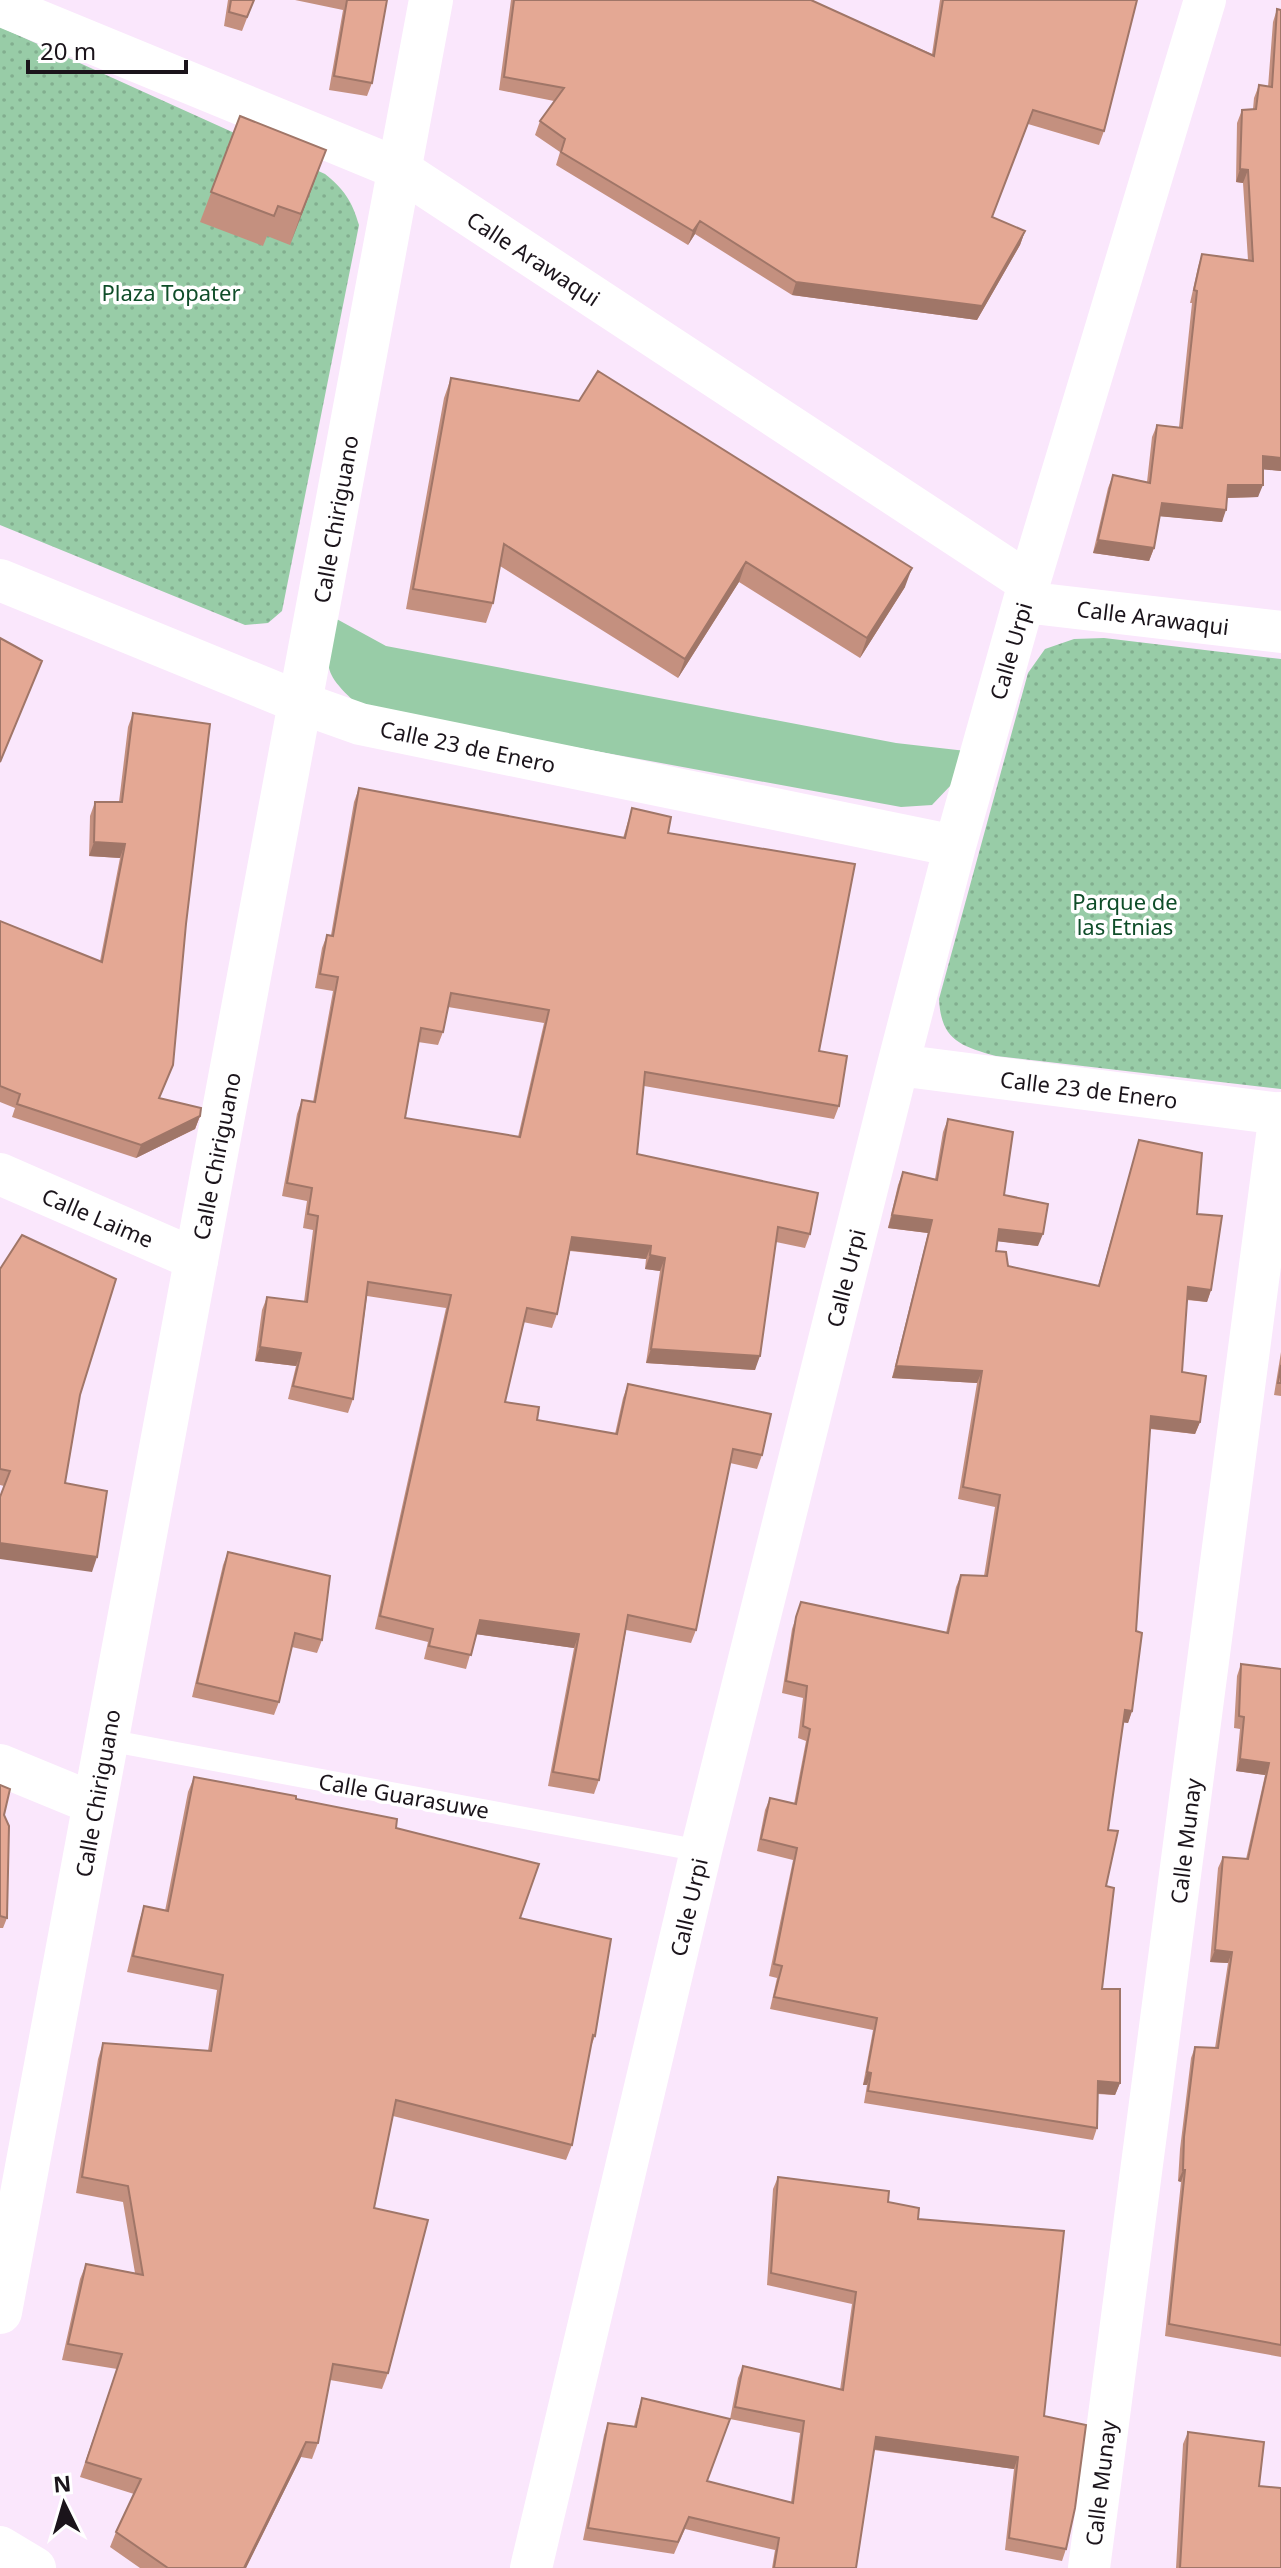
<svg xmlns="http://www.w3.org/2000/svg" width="1281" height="2568" font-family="'Noto Sans',sans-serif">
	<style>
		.green { fill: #98cca7 }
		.park { fill: url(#park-dots) }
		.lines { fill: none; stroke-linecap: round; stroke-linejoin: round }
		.lane { stroke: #fff; stroke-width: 22 }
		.street { stroke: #fff; stroke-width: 42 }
		.secondary { stroke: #fff; stroke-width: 44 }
		.wall { fill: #c4907f; fill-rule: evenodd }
		.shaded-wall { fill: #a07668 }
		.building { fill: #e4a894; stroke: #a07668; stroke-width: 2; fill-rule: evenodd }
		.labels { text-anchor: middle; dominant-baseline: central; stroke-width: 7; stroke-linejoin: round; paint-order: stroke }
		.street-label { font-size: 22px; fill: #1b141b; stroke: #fff }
		.park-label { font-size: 22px; fill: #0f4d29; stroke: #fff }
	</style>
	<defs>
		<pattern id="park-dots" width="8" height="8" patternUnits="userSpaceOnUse" patternTransform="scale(2)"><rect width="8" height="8" fill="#98cca7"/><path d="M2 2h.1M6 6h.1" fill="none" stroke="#82ae8f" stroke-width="1.8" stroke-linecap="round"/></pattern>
	</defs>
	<rect width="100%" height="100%" fill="#fae7fc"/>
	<path class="green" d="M333,617L386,646L896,743L966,751L952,784L932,805L901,807L361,708C320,670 326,670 333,617Z"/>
	<path class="park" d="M0,27L325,174C344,189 352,201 359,225L282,611L268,623L245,625L0,525Z
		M1104,638L1281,659V1089L996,1056C959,1046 941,1039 939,999L1028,673L1045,649L1074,639Z"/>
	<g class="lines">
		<path class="lane" d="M107,1740L701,1851"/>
		<path class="street" d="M0,5L399,169L1029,583
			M0,580L301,703L360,724L955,846
			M1024,602L1281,632
			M898,1065L1281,1114
			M0,1174L197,1260
			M0,1765L95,1804
			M0,2547L35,2568
			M531,2568L701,1851L898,1065L955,846L1029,583L1205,0
			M1089,2568L1280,1113"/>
		<path class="secondary" d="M0,2312L431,0"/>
	</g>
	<path class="wall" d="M228,0H254L242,31L224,26Z
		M295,0H387L372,83L367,96L329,90L343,10Z
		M511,0H811L932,54L940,0H1137L1104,131L1099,145L1028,124L992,217L1025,231L1020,245L977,320L792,295L695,234L688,245L556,165L560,152L535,135L540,121L554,101L499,90Z
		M1277,9L1281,471L1263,469L1258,497L1227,498L1222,522L1160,516L1154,548L1149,561L1093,553L1108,488L1113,475L1147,482L1152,437L1157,425L1179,427L1192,303H1190L1198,267L1202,254L1248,260L1243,183L1236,182L1237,123L1242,110L1253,109L1254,98L1259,85L1268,87L1273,22Z
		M240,116L326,150L290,245L267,236L263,246L200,222Z
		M451,378L905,587L860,658L739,582L678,678L500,566L493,603L486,623L406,609L444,398Z
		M133,713L160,1098L200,1116L195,1129L136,1158L12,1117L15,1108L0,1102V921L100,961L120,858L89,856L90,816L95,802H119L128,727Z
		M359,788L623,838L632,808L668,833L819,1051L839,1106L834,1119L644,1086L637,1154L810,1234L805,1248L776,1242L755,1370L646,1363L660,1271L645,1269L646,1259L570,1251L557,1314L552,1328L523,1322L505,1402L537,1420L615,1434L623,1398L628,1384L762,1455L757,1469L730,1463L696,1630L691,1643L626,1630L599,1780L594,1794L548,1786L574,1648L476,1634L466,1669L424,1659L428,1642L375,1629L446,1308L367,1296L353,1399L348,1413L288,1399L296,1366L255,1361L262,1310L267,1297L304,1302L313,1230L303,1228L307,1201L282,1196L297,1114L302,1100L313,1102L333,991L315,988L322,948L327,935H331L354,802ZM448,1007L544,1023L518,1137L405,1118L418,1042L438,1045L443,1032Z
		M948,1119L1004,1195L1038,1246L998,1241L996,1251L1008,1266L1098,1286L1139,1140L1197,1214L1211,1290L1207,1302L1187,1300L1182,1372L1200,1422L1195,1434L1150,1429L1136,1631L1132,1711L1128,1723L1123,1722L1108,1830L1102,1989L1120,2083L1115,2095L1098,2094L1097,2128L1093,2140L864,2103L867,2085H863L873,2030L770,2009L777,1978L769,1976L793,1860L757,1851L765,1810L770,1798L794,1804L806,1741L798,1738L803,1698L782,1693L792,1629L801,1602L946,1633L956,1587L961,1575L984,1576L995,1507L958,1499L977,1383L892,1378L928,1233L888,1228L898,1185L903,1172L935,1179L943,1132Z
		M0,1269L80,1395L65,1483L92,1572L4,1486L0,1485Z
		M1281,1352V1396L1274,1395Z
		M228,1552L322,1640L317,1653L292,1647L279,1702L274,1715L192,1697L223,1565Z
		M1241,1664L1281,1669V2357L1165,2336L1181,2182L1178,2181L1180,2149L1191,2058L1195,2047L1215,2048L1228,1963L1210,1962L1218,1868L1223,1857L1246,1859L1265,1775L1236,1771L1240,1729L1234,1728L1237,1676Z
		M194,1777L296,1799L396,1828L520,1918L595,2036L590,2049L572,2145L566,2160L393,2116L374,2208L388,2373L382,2389L330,2380L318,2443L312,2459L301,2457L246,2568H140L110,2547L116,2532L134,2494L80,2477L117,2369L62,2360L80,2279L86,2264L135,2273L123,2202L76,2193L98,2059L103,2043L208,2051L217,1990L127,1972L139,1922L144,1906L165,1911L188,1792Z
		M0,1785L4,1815L7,1918L3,1928H0Z
		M778,2177L888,2202L918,2219L1044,2416L1066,2549L1062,2561L1005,2550L1014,2469L874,2450L856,2568H772L775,2550L685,2529L674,2554L583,2540L604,2435L608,2423L634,2426L638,2410L642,2398L707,2481L791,2502L800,2433L730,2419L738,2378L743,2366L840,2390L852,2304L767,2285L773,2189Z
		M1188,2432L1259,2486L1281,2568H1176L1183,2444Z"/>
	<path class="shaded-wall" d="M326,150L315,180L290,245L301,214Z
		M1240,169L1248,170L1243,183L1236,182Z
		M700,221L695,234L688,245L693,231Z
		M1025,231L1020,245L977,320L792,295L796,282Z
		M1263,456L1281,458V471L1259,469Z
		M1228,485H1263L1258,497L1224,498Z
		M1162,503L1226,510L1222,522L1157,516Z
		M1098,540L1154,548L1149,561L1093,553Z
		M746,562L739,582L678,678L685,659Z
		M912,568L905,587L860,658L867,638Z
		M94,842L125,844L120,858L89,856Z
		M200,1116L195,1129L136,1158L141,1145Z
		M892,1215L932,1220L928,1233L888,1228Z
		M999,1229L1043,1234L1038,1246L995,1241Z
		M572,1237L651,1246L646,1259L567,1250Z
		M650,1255L665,1258L660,1271L645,1269Z
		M1188,1287L1211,1290L1207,1302L1184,1299Z
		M260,1347L301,1353L296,1366L255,1361Z
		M651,1349L760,1356L755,1370L646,1363Z
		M896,1366L982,1371L977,1383L892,1378Z
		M1151,1416L1200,1422L1195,1434L1147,1428Z
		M0,1543L97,1557L92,1572L0,1559Z
		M480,1620L579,1634L574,1648L475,1634Z
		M1125,1710L1132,1711L1128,1723L1121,1722Z
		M1240,1759L1269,1763L1265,1775L1236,1771Z
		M1215,1950L1232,1952L1228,1963L1210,1962Z
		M867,2072L871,2073L867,2085H863Z
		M1098,2081L1120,2083L1115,2095L1094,2093Z
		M1183,2170H1185L1181,2182L1178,2181Z
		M876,2437L1018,2457L1014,2469L872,2449Z
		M306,2442L301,2457L246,2568H244Z"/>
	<path class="building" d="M231,0H254L247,17L229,12Z
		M347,0H387L372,83L334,76Z
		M514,0H811L934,56L943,0H1137L1104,131L1033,110L992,217L1025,231L982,306L796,282L700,221L693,231L561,152L565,139L540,121L564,88L504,77Z
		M1277,9L1281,10V458L1263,456V485H1228L1226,510L1162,503L1154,548L1098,540L1113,475L1150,483L1157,425L1182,428L1197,291L1194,290L1202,254L1253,261L1248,170L1240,169L1242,110L1256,109L1259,85L1272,87Z
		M240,116L326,150L301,214L278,206L274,216L211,192Z
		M598,371L912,568L867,638L746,562L685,659L504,544L493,603L413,589L451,378L579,401Z
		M0,638L42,661L0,762Z
		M133,713L210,724L186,924L173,1065L159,1098L201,1108L200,1116L141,1145L17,1104L20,1094L0,1086V921L102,962L125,844L94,842L95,802H122Z
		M359,788L625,838L632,808L671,817L668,833L855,864L819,1051L847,1056L839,1106L645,1072L637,1154L818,1193L810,1234L778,1227L760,1356L651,1349L665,1258L650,1255L651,1246L572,1237L557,1314L527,1308L505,1402L539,1407L537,1420L617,1434L628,1384L771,1414L762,1455L733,1449L696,1630L628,1615L599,1780L553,1772L579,1634L480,1620L471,1655L429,1646L433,1629L380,1616L451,1295L368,1282L353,1399L293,1386L301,1353L260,1347L267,1297L307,1302L318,1216L308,1214L312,1188L287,1183L302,1100L315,1102L338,977L320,974L327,935L333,936ZM451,993L549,1010L520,1137L405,1118L421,1028L443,1032Z
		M948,1119L1013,1132L1004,1195L1048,1204L1043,1234L999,1229L996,1251L1006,1252L1008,1266L1099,1286L1139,1140L1202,1153L1197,1214L1222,1216L1211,1290L1188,1287L1182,1372L1206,1376L1200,1422L1151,1416L1136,1631L1142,1633L1132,1711L1125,1710L1108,1830L1118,1831L1106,1886L1114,1888L1102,1989H1120V2083L1098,2081L1097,2128L868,2091L871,2073L867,2072L877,2018L774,1997L782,1966L774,1964L797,1848L761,1839L770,1798L796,1804L810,1729L803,1726L807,1686L786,1681L796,1617L801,1602L948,1633L961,1575L987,1576L1000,1495L963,1487L982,1371L896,1366L932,1220L892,1215L903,1172L937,1180Z
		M22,1235L116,1279L80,1395L65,1483L107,1491L97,1557L0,1543V1497L10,1471L0,1469V1269Z
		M1281,1365V1383H1278Z
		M228,1552L330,1576L322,1640L295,1633L279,1702L197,1683Z
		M1241,1664L1281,1669V2345L1169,2324L1185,2170H1183L1184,2137L1195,2047L1218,2048L1232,1952L1215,1950L1223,1857L1248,1859L1269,1763L1240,1759L1244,1717L1239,1716Z
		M194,1777L296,1796V1799L397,1819L396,1828L539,1864L520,1918L611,1939L595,2036L593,2035L572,2145L396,2100L374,2208L428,2220L388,2373L333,2364L318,2443L306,2442L244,2568H168L116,2532L141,2479L86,2462L122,2354L68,2344L86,2264L143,2275L128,2186L82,2177L103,2043L211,2051L223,1975L133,1956L144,1906L168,1911Z
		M0,1785L10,1789L4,1815L9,1826L7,1918L0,1916Z
		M778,2177L889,2191L888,2202L919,2208L918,2219L1064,2231L1044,2416L1086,2425L1075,2508L1066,2549L1009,2538L1018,2457L876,2437L856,2568H774L779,2538L689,2517L678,2542L588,2528L608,2423L636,2427L642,2398L730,2419L707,2481L793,2503L804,2421L735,2407L743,2366L843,2390L856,2292L771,2273Z
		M1188,2432L1264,2442L1259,2486L1281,2488V2568H1180Z"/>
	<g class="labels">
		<g class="street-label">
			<text transform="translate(534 258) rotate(33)">Calle Arawaqui</text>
			<text transform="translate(335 519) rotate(-80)">Calle Chiriguano</text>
			<text transform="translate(1153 617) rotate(7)">Calle Arawaqui</text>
			<text transform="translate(1010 651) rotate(-74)">Calle Urpi</text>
			<text transform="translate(468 746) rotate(12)">Calle 23 de Enero</text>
			<text transform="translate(1089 1089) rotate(7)">Calle 23 de Enero</text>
			<text transform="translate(216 1156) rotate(-79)">Calle Chiriguano</text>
			<text transform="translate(98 1217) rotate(23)">Calle Laime</text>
			<text transform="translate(845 1278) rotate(-76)">Calle Urpi</text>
			<text transform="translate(97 1793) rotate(-80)">Calle Chiriguano</text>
			<text transform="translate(404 1795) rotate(10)">Calle Guarasuwe</text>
			<text transform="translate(1185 1841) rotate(-83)">Calle Munay</text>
			<text transform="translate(688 1907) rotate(-77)">Calle Urpi</text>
			<text transform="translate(1100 2483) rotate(-83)">Calle Munay</text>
		</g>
		<g class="park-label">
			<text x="171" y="292">Plaza Topater</text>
			<text x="1125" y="901">Parque de<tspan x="1125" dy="25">las Etnias</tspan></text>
		</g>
	</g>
	<g transform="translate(64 2504) rotate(355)" stroke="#ffffff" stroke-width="6" paint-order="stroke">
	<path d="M0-6L14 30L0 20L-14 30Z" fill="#1b141b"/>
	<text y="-12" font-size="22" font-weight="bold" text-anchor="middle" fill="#1b141b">N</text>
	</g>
	<path d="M28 60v12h158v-12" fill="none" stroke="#1b141b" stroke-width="4"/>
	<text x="40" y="60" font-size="24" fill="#1b141b" stroke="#ffffff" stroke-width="6" paint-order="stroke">20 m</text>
</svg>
